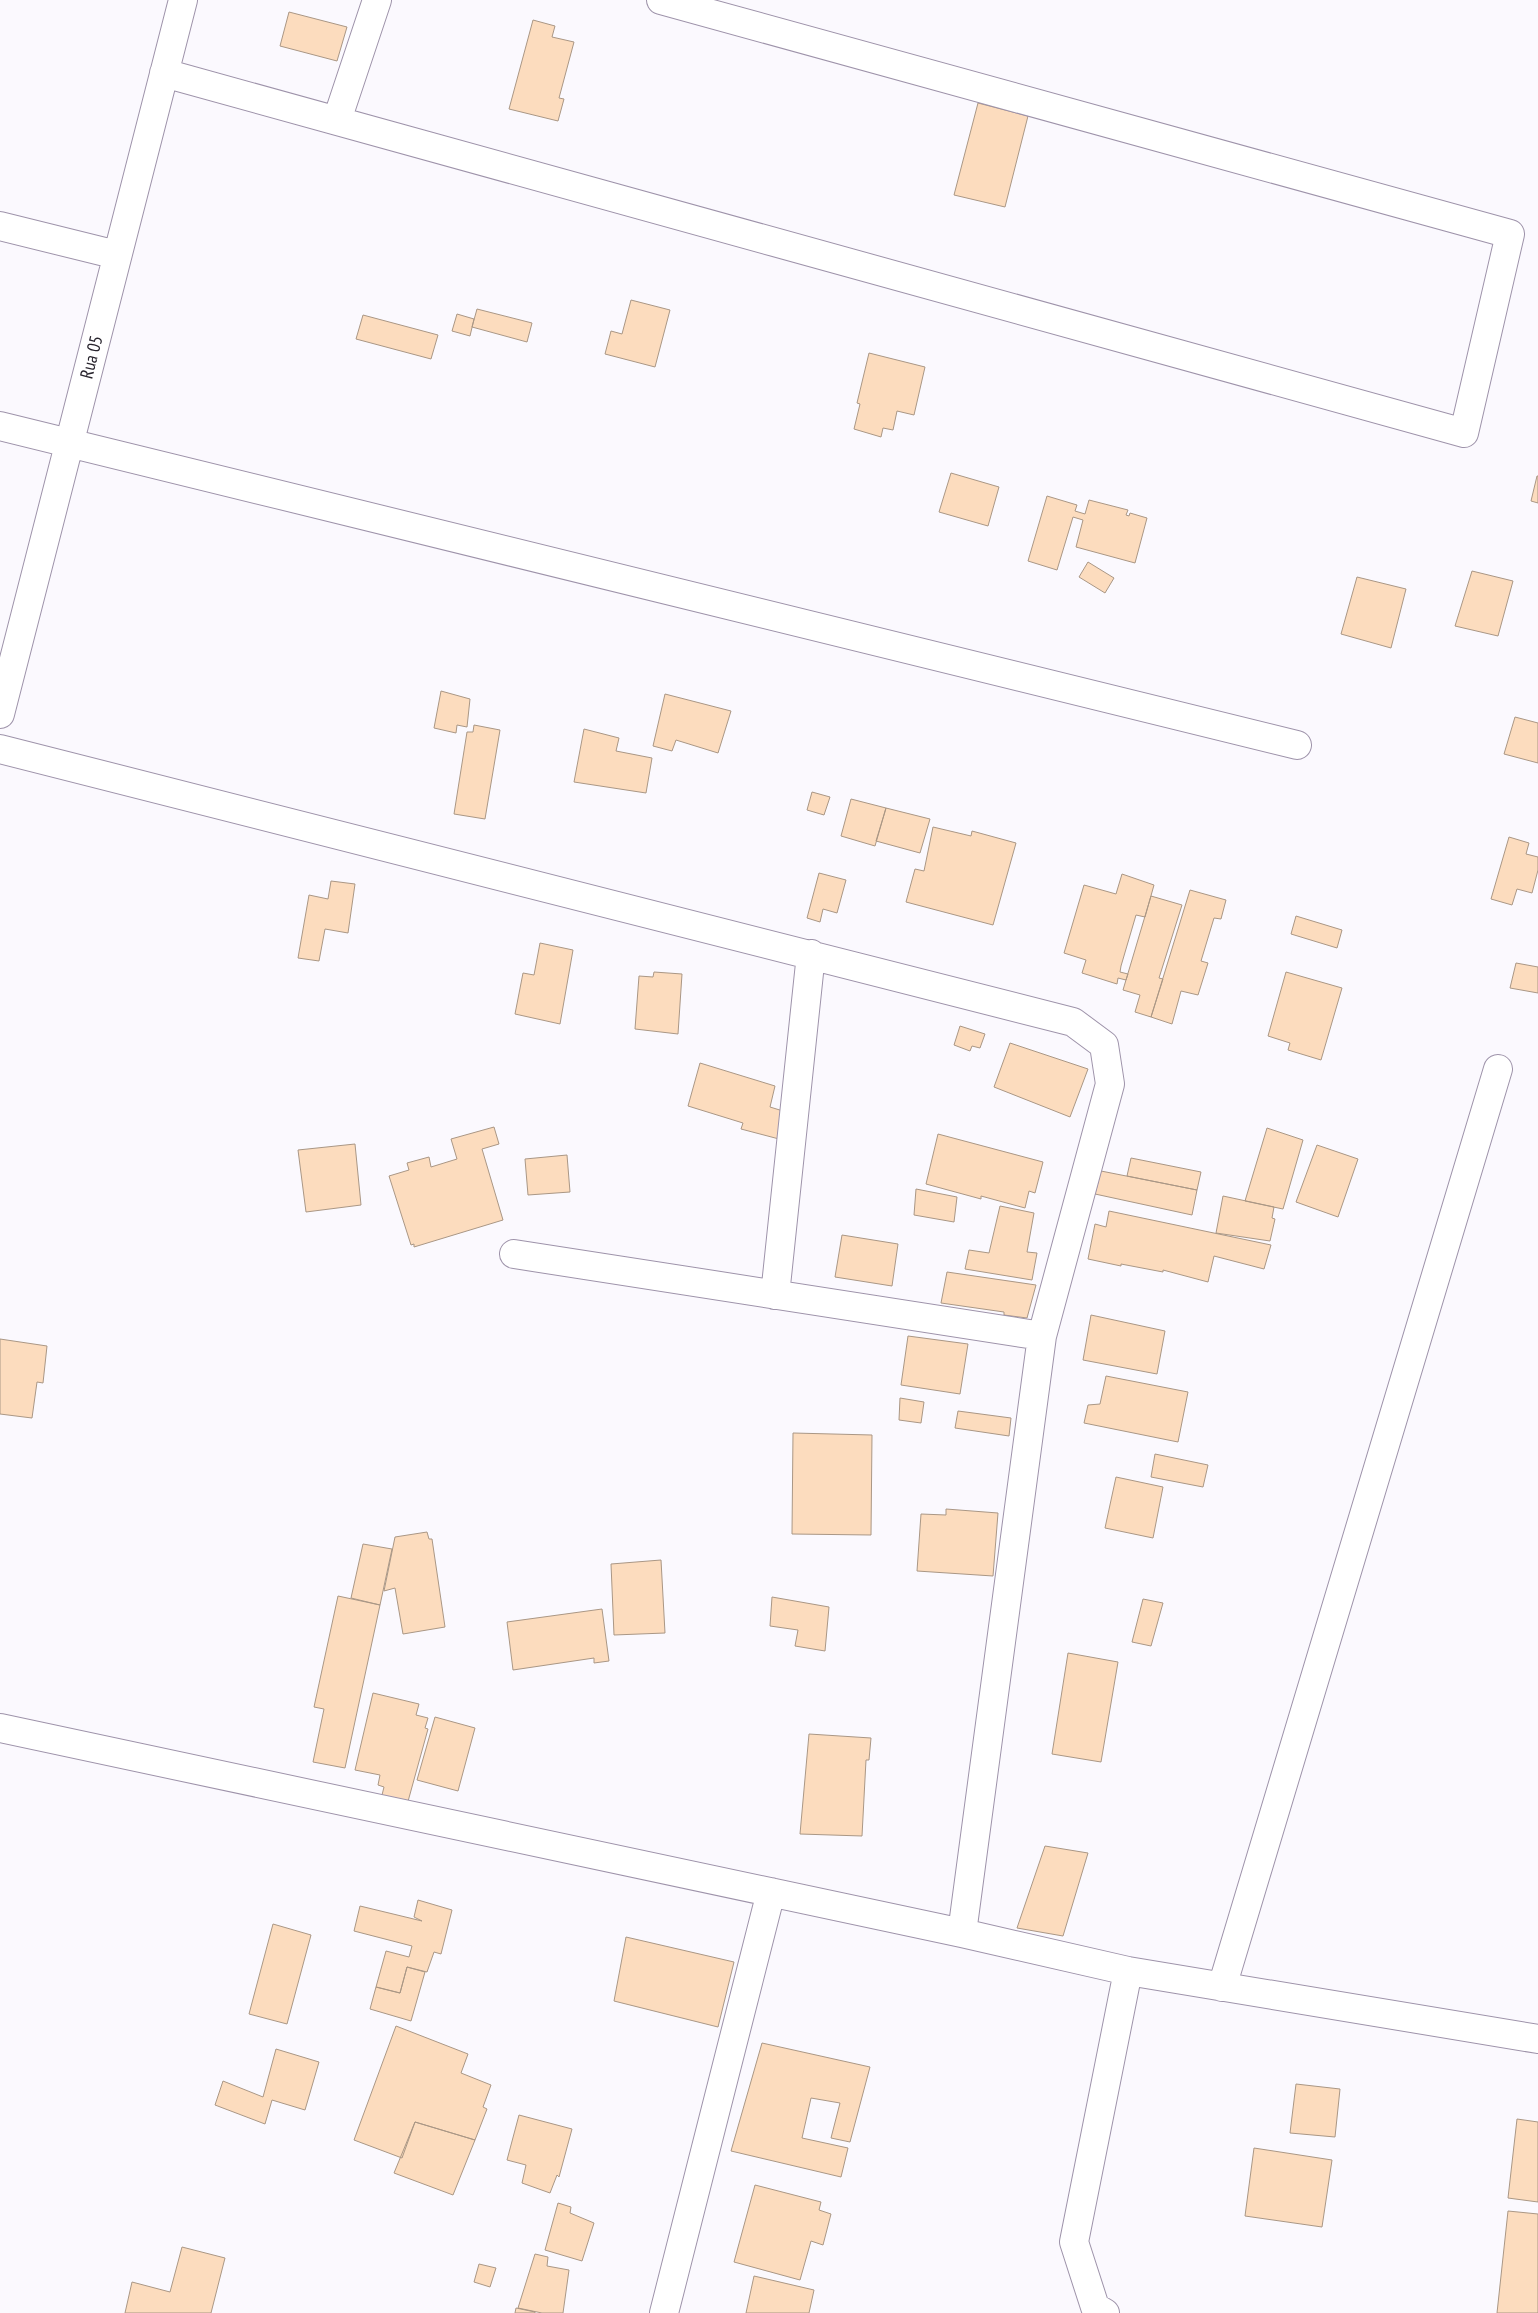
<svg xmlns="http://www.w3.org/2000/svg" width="1538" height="2313" font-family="'PT Sans Narrow',sans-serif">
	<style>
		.building { fill: #fcdcbe; stroke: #aa9785 }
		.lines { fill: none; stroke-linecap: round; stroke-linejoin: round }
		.minor-casing { stroke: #9e93aa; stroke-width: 30 }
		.minor { stroke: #fff; stroke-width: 28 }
		.labels { text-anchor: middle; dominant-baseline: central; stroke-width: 4; stroke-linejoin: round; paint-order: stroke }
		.street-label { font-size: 18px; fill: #28242d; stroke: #fff }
	</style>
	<rect width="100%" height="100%" fill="#fbf9fe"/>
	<path class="building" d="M289,12L347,27L337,61L280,46Z
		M533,20L555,26L552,37L574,42L559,98L564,99L558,121L509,109Z
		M978,103L1028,116L1005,207L954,195Z
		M631,300L670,310L655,367L605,354L611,331L622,334Z
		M477,309L532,323L527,342L472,327Z
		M457,314L474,319L470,336L452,331Z
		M363,315L438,335L431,359L356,339Z
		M869,353L925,367L914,415L897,411L893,430L883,428L881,437L854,429L860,404L857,403Z
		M951,473L999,487L988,526L939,512Z
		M1537,476H1538V503L1531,501Z
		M1047,496L1077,505L1075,511L1085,514L1089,500L1128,510L1126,515L1129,516L1130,513L1147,518L1135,563L1076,547L1083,520L1073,517L1057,570L1028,561Z
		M1088,562L1114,578L1105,593L1079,577Z
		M1472,571L1513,581L1498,636L1455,626Z
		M1357,577L1406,589L1391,648L1341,634Z
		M441,691L470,699L467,727L457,725L456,733L434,728Z
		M665,694L731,711L718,753L676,740L672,751L653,746Z
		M1515,717L1538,723V763L1504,754Z
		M474,725L500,730L485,819L454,814L467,732H473Z
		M584,729L619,738L616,751L652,758L646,793L574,782Z
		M812,792L830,797L824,815L807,810Z
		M851,799L886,808L875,846L841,836Z
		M886,808L930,819L920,853L876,841Z
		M933,827L971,836L972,831L1016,843L993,925L906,902L915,869L924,871Z
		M1509,837L1529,843L1526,854L1538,857V870L1532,893L1517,889L1512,905L1491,899Z
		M819,873L846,880L837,913L823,909L820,922L807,918Z
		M1122,874L1154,885L1145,917L1136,915L1121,966L1120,972L1128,974L1126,980L1118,978L1117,984L1082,973L1086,960L1064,953L1084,885L1116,894Z
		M331,881L355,884L348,933L325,929L319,961L298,958L309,895L328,899Z
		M1190,890L1226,900L1221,919L1214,918L1201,961L1208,963L1198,995L1181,991L1172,1024L1151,1017Z
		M1151,896L1182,905L1159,978L1163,979L1151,1017L1135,1012L1140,995L1123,990Z
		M1296,916L1342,930L1337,948L1291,934Z
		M540,943L573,950L560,1024L515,1014L523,973L534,975Z
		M1516,963L1538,967V993L1510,988Z
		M654,972L682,974L678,1034L635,1029L639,976L653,977Z
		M1286,972L1342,988L1321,1060L1288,1050L1290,1043L1268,1036Z
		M960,1026L985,1034L980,1048L972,1046L970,1051L954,1045Z
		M1010,1043L1088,1069L1070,1117L994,1087Z
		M700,1063L775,1086L770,1107L783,1111L779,1139L741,1129L743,1123L688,1106Z
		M494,1127L499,1144L482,1149L503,1220L414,1247V1244L411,1245L389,1176L409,1170L407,1163L429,1157L431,1167L457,1159L451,1139Z
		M1267,1128L1303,1140L1283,1209L1245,1201Z
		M938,1134L1043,1162L1035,1193L1029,1191L1025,1208L981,1196V1199L926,1184Z
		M355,1144L361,1205L306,1212L298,1150Z
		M1317,1145L1358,1159L1338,1217L1296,1202Z
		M567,1155L570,1192L528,1195L525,1159Z
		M1131,1158L1201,1172L1197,1190L1127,1176Z
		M1101,1171L1197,1190L1192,1215L1095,1194Z
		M916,1189L957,1197L954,1222L914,1215Z
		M1223,1196L1274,1207L1272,1218L1275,1219L1270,1241L1216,1233Z
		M1000,1206L1034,1213L1027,1252L1037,1253L1032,1280L965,1269L969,1250L989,1253Z
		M1109,1211L1271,1245L1264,1269L1214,1256L1208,1282L1163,1270V1272L1121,1264V1266L1088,1259L1095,1224L1106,1227Z
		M842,1235L898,1244L892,1286L835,1277Z
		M947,1272L1036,1285L1027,1318L1004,1315V1312L941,1303Z
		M1091,1315L1165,1331L1157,1374L1083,1360Z
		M908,1336L968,1344L960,1394L901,1385Z
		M0,1339L47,1346L43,1383L37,1382L32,1418L0,1414Z
		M1106,1376L1188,1392L1178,1442L1084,1423L1088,1405L1100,1404Z
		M900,1398L924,1402L921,1423L899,1420Z
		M958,1411L1011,1418L1009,1436L955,1428Z
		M793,1433L872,1435L871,1535L792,1534Z
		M1155,1454L1208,1465L1203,1487L1151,1477Z
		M1116,1477L1163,1487L1153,1538L1105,1528Z
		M946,1509L998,1513L993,1576L917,1571L921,1514L946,1515Z
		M427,1532L429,1539H432L445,1627L403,1634L395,1588L384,1591L395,1537Z
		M363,1544L392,1549L380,1605L351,1598Z
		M661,1560L665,1633L614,1635L611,1564Z
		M338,1596L380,1605L345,1768L313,1762L324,1709L314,1707Z
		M772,1597L829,1607L825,1651L795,1646L798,1630L770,1626Z
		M1143,1599L1163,1603L1151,1646L1132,1642Z
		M602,1609L609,1661L594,1663V1658L513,1670L507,1622Z
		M1068,1653L1118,1662L1101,1762L1052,1754Z
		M373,1693L419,1704L416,1715L428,1718L425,1728L428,1729L407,1805L381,1799L384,1787L378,1785L380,1775L355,1770Z
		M435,1717L475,1728L458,1791L417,1780Z
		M809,1734L871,1738L869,1760H866L862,1836L800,1834Z
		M1045,1846L1088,1853L1063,1936L1017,1928Z
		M418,1900L452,1910L441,1954L434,1952L427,1972L407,1967L400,1993L376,1987L386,1951L409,1957L412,1946L354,1931L360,1906L422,1921L414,1917Z
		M273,1924L311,1935L287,2024L249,2014Z
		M626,1937L734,1962L718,2027L614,2001Z
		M407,1967L425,1972L411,2021L370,2009L376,1987L400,1993Z
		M396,2026L468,2054L461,2073L491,2085L483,2107L487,2109L475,2140L415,2122L402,2158L354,2140Z
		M762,2043L870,2067L850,2142L831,2138L840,2103L811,2098L802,2138L848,2148L841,2177L731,2151Z
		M276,2049L319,2062L305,2110L272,2100L265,2124L215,2105L223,2081L263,2097Z
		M1296,2084L1340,2089L1335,2137L1290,2133Z
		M519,2115L572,2129L559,2177L557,2175L550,2193L522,2183L526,2165L507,2160Z
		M1517,2119L1538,2122V2202L1508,2198Z
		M415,2122L475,2140L453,2195L394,2173Z
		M1254,2148L1332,2160L1322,2227L1245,2216Z
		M755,2185L821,2202L819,2210L831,2214L823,2245L811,2241L800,2280L734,2262Z
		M558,2203L571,2207L570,2213L594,2223L582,2261L545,2250Z
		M1508,2211L1538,2214V2313H1497Z
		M182,2247L225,2258L211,2313H125L132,2282L170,2292Z
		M535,2254L548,2257L547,2266L569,2270L563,2313H542L518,2308Z
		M479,2264L496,2268L490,2287L474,2282Z
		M754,2276L814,2290L809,2313H746Z
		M516,2308L535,2312V2313H515Z"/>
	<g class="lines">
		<g class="minor-casing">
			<path id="minor" d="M164,73L1464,433L1510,234L661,0
				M337,120L377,0
				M0,226L117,255
				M0,426L1297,745
				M0,714L183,0
				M0,749L1073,1022L1104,1045L1110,1084L1042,1336L962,1933
				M514,1254L1042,1336
				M775,1295L811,954
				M0,1728L962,1933L1128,1971L1538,2039
				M1222,1987L1498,1069
				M664,2313L771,1892
				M1105,2313L1095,2307L1074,2242L1128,1971"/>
		</g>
		<use href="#minor" class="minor"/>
	</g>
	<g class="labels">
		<g class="street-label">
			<text transform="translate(91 357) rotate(-76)">Rua 05</text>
		</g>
	</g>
</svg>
